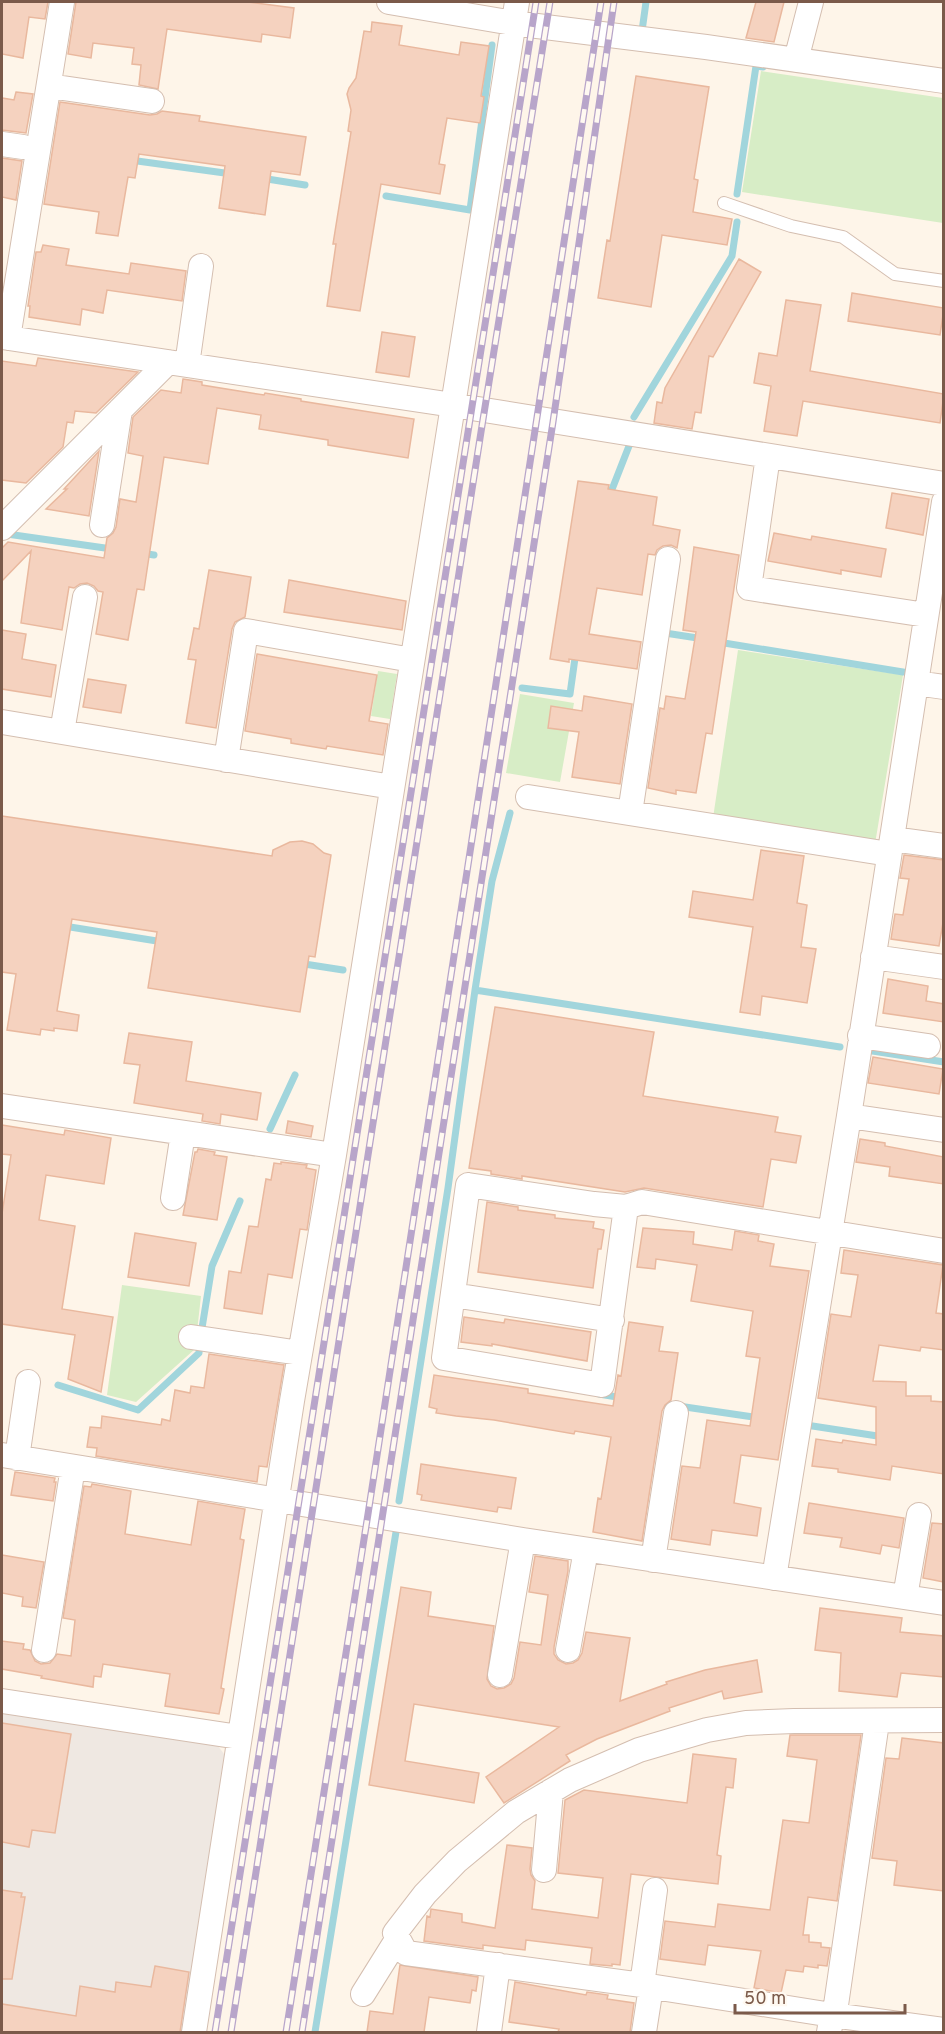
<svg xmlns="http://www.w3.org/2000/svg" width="945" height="2034" font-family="Overpass,sans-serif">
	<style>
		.industrial { fill: #efe8e2 }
		.green { fill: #d7edc6 }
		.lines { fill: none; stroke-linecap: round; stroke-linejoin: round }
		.stream { stroke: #a1d5dc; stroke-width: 7 }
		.building { fill: #f5d2bf; stroke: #e9b89e; stroke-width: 1.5 }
		.service-casing { stroke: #d4beb0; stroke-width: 14 }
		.minor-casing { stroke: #d4beb0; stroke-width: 26 }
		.service { stroke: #fff; stroke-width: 12 }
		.minor { stroke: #fff; stroke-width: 24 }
		.rail-casing { stroke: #b8a5ca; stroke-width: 7 }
		.rail { stroke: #fff9f1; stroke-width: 4.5; stroke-dasharray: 14; stroke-linecap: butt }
	</style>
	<rect width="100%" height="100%" fill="#fef5e9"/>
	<path class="industrial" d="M2,1709L215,1742L227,1758L184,2032H2Z"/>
	<path class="green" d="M761,71L943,98V223L742,192Z
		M738,650L903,675L875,844L713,818Z
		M378,671L397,674L390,719L371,716Z
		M520,694L574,703L560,782L506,773Z
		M122,1285L201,1296L195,1349L136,1402L107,1395Z"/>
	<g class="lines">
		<path class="stream" d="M642,31L646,2
			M130,160L232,174
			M261,178L305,185
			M737,194L756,66L763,67
			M386,196L470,210L492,45
			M634,417L732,256L737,222
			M609,497L629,446
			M7,534L112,549
			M141,553L154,555
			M665,633L704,639
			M718,642L903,672
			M522,688L570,694L576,651
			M64,926L163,942
			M298,963L343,970
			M475,990L840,1047
			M866,1050L944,1062
			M270,1129L295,1075
			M202,1328L212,1266L240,1201
			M58,1385L138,1410L199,1353L200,1343
			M599,1394L623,1398
			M658,1403L760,1418
			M806,1425L884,1437
			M399,1501L448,1188L475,990L492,881L510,813
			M315,2032L396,1532"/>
	</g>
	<path class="building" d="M2,2H48L45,19L29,17L23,58L2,54Z
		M76,2H248L294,8L290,38L262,34L261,42L167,29L158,89L139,85L141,65L132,64L134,48L93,43L91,58L68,54Z
		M756,2H784L774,42L746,38Z
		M372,22L402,26L399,45L459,55L461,42L489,46L481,96L484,97L480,123L447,118L439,164L445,165L440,194L381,184L360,311L327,306L336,244H333L351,132L348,131L351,110L347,94L349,88L356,78L364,31L371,32Z
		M636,76L709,87L694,179L698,180L693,212L732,219L727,245L662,235L651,307L598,298L607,240L610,241Z
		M16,92L33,94L26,133L2,130V98L14,100Z
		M60,102L150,115L157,114L162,111L200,116L199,121L306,137L300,175L271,171L265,215L219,208L225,166L139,154L135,178L128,177L118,236L96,233L99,212L44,204Z
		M2,158L22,161L16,200L2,197Z
		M43,245L69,249L66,265L129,274L131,263L186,271L182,301L107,290L103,313L82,309L80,325L29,317L30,306H28L36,252H41Z
		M739,259L761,272L713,357L709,356L701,413L695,412L692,429L654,423L657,402L662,403L665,388Z
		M852,293L944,308L940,335L848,321Z
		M786,300L821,305L810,371L944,394L940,423L803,401L797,436L764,431L771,386L754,383L759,353L777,356Z
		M382,332L415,337L409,377L376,372Z
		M38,358L138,372L96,413L75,411L73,423L67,422L63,447L26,483L2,480V361L36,366Z
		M183,379L202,382V385L264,395L265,393L301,399V401L414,419L408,458L328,445V440L259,429L261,415L217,408L208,464L164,457L144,590L137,589L128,640L96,634L103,592L98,591L94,586L87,583L80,584L74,588L69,587L62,630L21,623L31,551L2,581V548L8,542L104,558L107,538L113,533L116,527L120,499L136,502L143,456L128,453L133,417L161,390L181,393Z
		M99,451L89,516L46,509L67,489H64Z
		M578,481L609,485L608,489L657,497L653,525L680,530L677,548L671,545L663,546L657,550L655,555L648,554L642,595L597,588L589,634L641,642L637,669L569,659V662L550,659Z
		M892,493L929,499L923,535L886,528Z
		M774,533L811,540L812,536L886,549L881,577L841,570V574L768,561Z
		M694,547L739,555L712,734L706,733L696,793L676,790V794L648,788L660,708L664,709L666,696L685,699L696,632L683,630Z
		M209,570L251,577L245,617L235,622L232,629L216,728L186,723L196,660L188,659L194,628L199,629Z
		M289,580L406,601L402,630L284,612Z
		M2,630L26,634L22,659L56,665L51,697L2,689Z
		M257,654L377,675L369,721L388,724L383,755L327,746L326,749L291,743V739L245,731Z
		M88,679L126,685L121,713L83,707Z
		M584,696L632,704L620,784L572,777L579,732L548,728L551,706L582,711Z
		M2,816L272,856L273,850L290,842L302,841L313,844L324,853L331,855L315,957L309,956L300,1012L148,988L157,932L72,919L57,1011L79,1015L77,1031L54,1028V1031L41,1029L40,1035L7,1030L16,974L2,972Z
		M761,850L804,856L797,903L807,905L801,947L816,949L807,1003L762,996L760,1015L740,1012L753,927L689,917L693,891L753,900Z
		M904,855L944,860V917L939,946L891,939L895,914L903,915L909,879L900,878Z
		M888,979L928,986L926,1001L944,1004V1022L883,1013Z
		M495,1007L654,1032L643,1096L778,1117L775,1132L801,1136L796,1163L771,1159L763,1207L644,1188L625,1192L522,1176V1179L491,1174V1171L469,1168Z
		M129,1033L192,1042L186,1081L261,1093L257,1120L221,1114L220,1124L202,1121L203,1114L134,1103L140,1065L124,1063Z
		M873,1057L943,1069L939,1094L868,1083Z
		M288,1121L313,1126L311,1137L286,1133Z
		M2,1125L64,1135L65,1130L111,1138L104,1184L46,1175L39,1220L75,1226L62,1309L113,1317L101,1392L68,1379L75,1335L2,1324V1214L11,1155L2,1154Z
		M860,1139L885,1143V1146L944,1157V1184L889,1176L890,1167L856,1162Z
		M198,1149L215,1152L214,1155L227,1157L217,1220L183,1215L195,1152H197Z
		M281,1162L307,1165L306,1168L316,1170L307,1230L300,1229L292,1278L268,1274L262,1314L224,1308L229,1271L241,1273L249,1226L258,1227L266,1179L271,1180L274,1163L281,1164Z
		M487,1202L518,1207V1210L555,1215V1218L594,1222L593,1228L604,1230L601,1249H598L593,1288L478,1272Z
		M643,1228L694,1232L693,1244L732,1250L735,1231L759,1235L758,1241L774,1244L770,1266L809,1271L778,1460L741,1455L734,1503L761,1508L757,1536L712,1530L710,1545L671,1539L682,1466L700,1468L707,1420L750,1426L760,1358L746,1356L753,1311L691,1301L697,1265L656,1259L655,1269L637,1267Z
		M135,1233L196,1243L189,1286L128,1277Z
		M844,1250L943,1265L936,1313L944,1314V1350L921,1347L920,1351L879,1345L873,1381L906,1382V1396H931V1401L944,1402V1474L892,1466L890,1480L838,1472V1469L812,1466L816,1439L842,1443L843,1440L876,1445V1407L818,1398L831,1314L851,1317L858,1275L841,1273Z
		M464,1317L504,1323L505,1319L591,1332L587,1361L492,1344V1346L461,1342Z
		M629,1322L663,1327L659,1351L678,1353L671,1400L665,1405L662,1411L642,1541L593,1532L598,1498L601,1499L611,1437L575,1431L574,1434L494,1420L456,1416L436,1413L437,1409L429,1407L434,1375L528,1389V1393L613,1406L618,1375L621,1376Z
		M209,1354L284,1365L267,1467L259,1466L257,1482L96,1456L97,1448L87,1447L90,1427L101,1428L102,1416L161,1425L162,1419L170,1421L175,1390L190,1393L191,1386L204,1388Z
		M421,1464L516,1478L511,1509L498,1507L497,1512L421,1500L422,1495L417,1494Z
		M15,1472L55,1478L54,1482H56L53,1501L11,1495Z
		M92,1484L131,1491L125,1534L191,1545L198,1501L245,1509L240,1539L244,1540L221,1688L224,1689L219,1714L165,1706L170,1674L103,1664L101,1677L94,1676L93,1687L41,1678L42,1676L2,1669V1641L24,1644L23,1649L30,1650L35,1661L41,1664L50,1663L57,1654L71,1656L75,1620L63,1618L84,1486L91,1487Z
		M809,1503L904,1518L899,1548L882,1545L880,1554L840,1547L842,1538L804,1533Z
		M932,1523L944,1524V1582L923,1578Z
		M2,1555L44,1562L36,1608L22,1606L23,1597L2,1593Z
		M535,1556L568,1561V1571L554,1647V1654L558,1660L566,1664L573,1663L578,1660L582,1653L586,1632L630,1638L620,1701L667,1684L666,1682L705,1670L757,1660L762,1692L724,1699L722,1691L669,1708L670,1711L597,1739L566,1755L570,1761L504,1803L486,1777L559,1727L414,1704L405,1761L479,1773L474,1803L369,1785L401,1587L431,1592L428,1616L494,1626L487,1679L491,1686L497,1689L504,1688L511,1684L514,1678L520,1642L541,1645L548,1595L529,1592Z
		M820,1608L902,1618L900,1632L944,1636V1677L901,1673L897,1697L839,1691L841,1653L815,1650Z
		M2,1723L71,1734L55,1833L32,1830L29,1847L2,1842Z
		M790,1735H861L837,1901L808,1897L803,1935H809V1942L821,1943V1947L830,1948L827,1966L818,1965V1968L804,1966L803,1972L786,1970L781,1993L754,1988L761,1951L708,1945L705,1965L660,1959L665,1921L715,1927L718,1904L770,1910L783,1820L809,1823L817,1760L787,1756Z
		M902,1738L944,1743V1891L894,1885L897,1861L872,1858L886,1758L899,1759Z
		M693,1754L736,1759L733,1788L726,1787L717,1855L721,1856L718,1884L631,1874L620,1965L612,1964V1966L590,1964L592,1948L526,1940L525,1950L483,1945V1949L424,1941L427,1916L430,1917L431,1909L462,1914V1922L495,1928L507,1845L532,1848L530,1869L531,1875L535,1881L532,1909L598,1918L603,1878L558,1873L565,1800L584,1790L687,1803Z
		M2,1890L22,1893L21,1897H25L12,1979H2Z
		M400,1965L478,1977L476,1991L472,1990L470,2003L429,1997L424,2032H367L370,2011L393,2014Z
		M155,1966L189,1972L180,2032H2V2004L76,2016L80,1986L115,1992L116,1982L151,1987Z
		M515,1982L586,1995L587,1992L608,1995L607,1999L634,2003L630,2032H558L559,2029L509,2022Z"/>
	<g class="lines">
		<g class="service-casing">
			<path id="service" d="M724,203L791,226L843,237L895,274L944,281"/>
		</g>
		<g class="minor-casing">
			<path id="minor" d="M389,2L513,23L706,47L944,81
				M796,60L811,2
				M49,86L152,101
				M2,144L23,147
				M2,337L453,405L944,484
				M8,338L62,2
				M187,365L201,266
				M768,456L749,588L926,615
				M102,525L120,410
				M2,528L168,362
				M916,683L944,687
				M2,722L392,787
				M62,732L85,597
				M226,760L246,631L412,660
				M528,797L889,854
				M630,813L668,559
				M892,839L944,846
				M873,957L944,967
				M860,1036L928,1046
				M2,1106L334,1155
				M849,1116L944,1130
				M468,1185L594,1204L626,1207L602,1385L444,1358Z
				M173,1198L183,1133
				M626,1207L642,1202L944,1251
				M453,1295L612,1320
				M191,1337L300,1353
				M2,1455L523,1540L944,1603
				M17,1458L28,1382
				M653,1560L676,1413
				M774,1578L849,1116L944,502
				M905,1597L919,1515
				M44,1650L73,1467
				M568,1650L586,1550
				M500,1675L523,1540
				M2,1701L239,1737
				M944,1720L794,1721L746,1723L707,1730L639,1750L570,1780L516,1812L457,1861L425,1894L395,1933L406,1953L642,1985L832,2015L944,2030
				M544,1870L551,1791
				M642,1985L655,1890
				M363,1994L398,1938
				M194,2032L292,1401L334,1155L517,2
				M489,2032L498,1965
				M644,2032L651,1987
				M829,2032L832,2015L836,2005L877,1722"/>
		</g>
		<use href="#service" class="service"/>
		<use href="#minor" class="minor"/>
		<g class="rail-casing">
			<path id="rail" d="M215,2032L536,2
				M231,2032L481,432L550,2
				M286,2032L368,1514L601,2
				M302,2032L553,422L614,2"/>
		</g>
		<use href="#rail" class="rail"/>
	</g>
	<rect width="945" height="2034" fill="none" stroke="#7b5a4a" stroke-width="6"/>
	<path d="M735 2004v9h170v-9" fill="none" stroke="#7b5a4a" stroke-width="3"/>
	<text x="744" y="2004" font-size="18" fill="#7b5a4a" stroke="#fff9f1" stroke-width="4.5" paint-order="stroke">50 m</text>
</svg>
